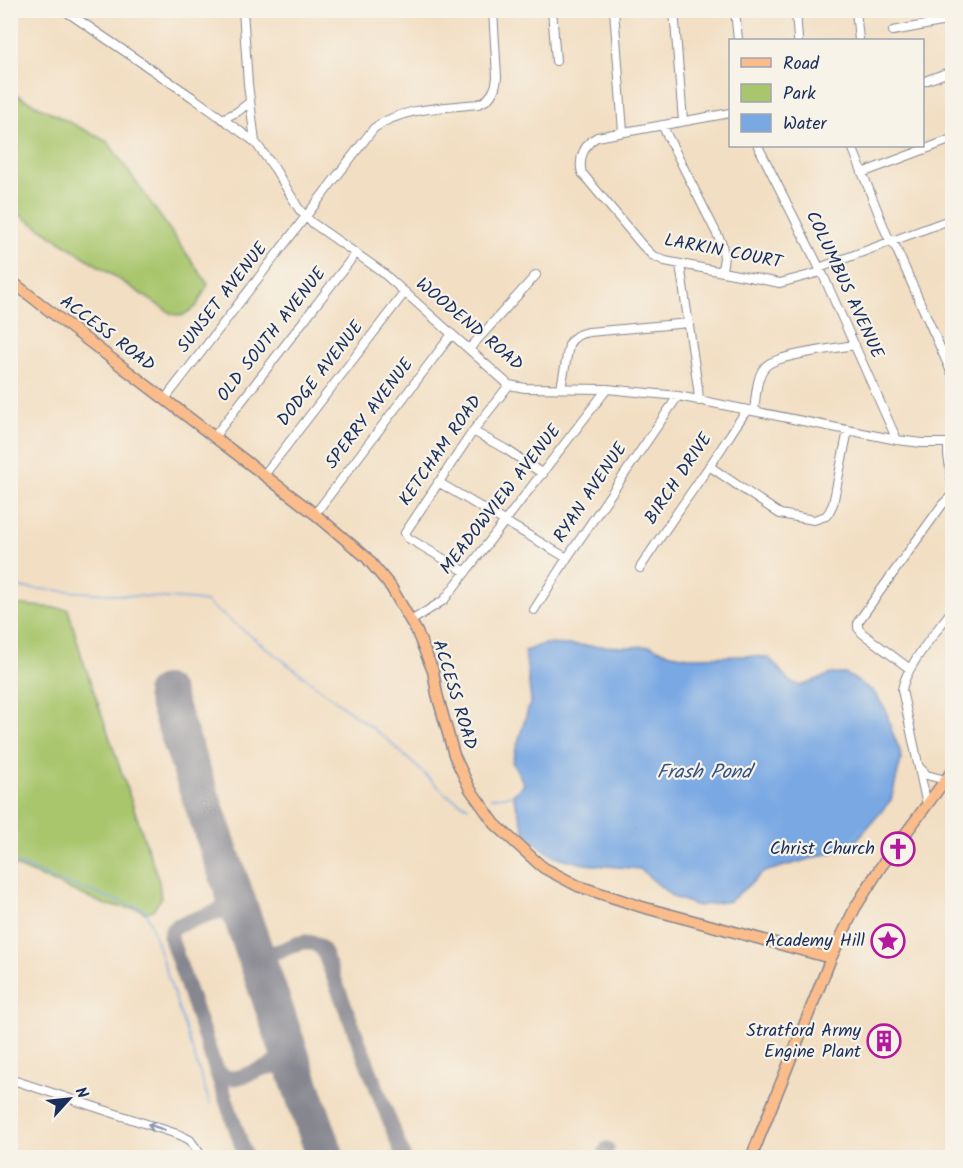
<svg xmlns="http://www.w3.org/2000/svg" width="963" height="1168" font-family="Kalam,sans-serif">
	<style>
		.green { fill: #a9c66d; stroke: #627a66; stroke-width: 1.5 }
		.water { fill: #79a8e3; stroke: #4a6ca0; stroke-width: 1.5 }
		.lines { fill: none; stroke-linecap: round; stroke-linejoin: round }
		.stream { stroke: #79a8e3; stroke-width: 1.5 }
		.taxiway { stroke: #868690; stroke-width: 15 }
		.runway { stroke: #868690; stroke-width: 38 }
		.minor-casing { stroke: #868690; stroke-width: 10 }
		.major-casing { stroke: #868690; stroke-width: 13 }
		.minor { stroke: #fff; stroke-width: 8 }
		.major { stroke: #fabc8b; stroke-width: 10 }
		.oneway { stroke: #8d97ae }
		.labels { text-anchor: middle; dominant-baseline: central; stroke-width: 4.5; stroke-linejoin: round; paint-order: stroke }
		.street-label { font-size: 18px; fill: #1b2f5e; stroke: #f7f3e8 }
		.poi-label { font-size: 18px; fill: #1b2f5e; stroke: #f7f3e8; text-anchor: end }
		.water-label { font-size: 20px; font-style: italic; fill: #375386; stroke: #f7f3e8 }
	</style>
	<rect width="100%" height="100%" fill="#f7f3e8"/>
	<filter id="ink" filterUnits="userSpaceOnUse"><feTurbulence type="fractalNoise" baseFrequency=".0167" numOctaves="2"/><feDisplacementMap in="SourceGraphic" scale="12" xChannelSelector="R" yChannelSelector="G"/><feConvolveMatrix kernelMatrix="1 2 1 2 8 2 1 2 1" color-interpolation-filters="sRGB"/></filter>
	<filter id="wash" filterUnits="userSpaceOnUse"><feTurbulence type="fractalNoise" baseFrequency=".008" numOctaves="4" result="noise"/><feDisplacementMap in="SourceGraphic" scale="24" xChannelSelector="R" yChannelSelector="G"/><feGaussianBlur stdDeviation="1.35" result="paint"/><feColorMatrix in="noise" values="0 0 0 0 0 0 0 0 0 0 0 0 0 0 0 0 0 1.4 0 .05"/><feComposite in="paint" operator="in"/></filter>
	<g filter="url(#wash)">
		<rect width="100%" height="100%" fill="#f2dec2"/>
		<path class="green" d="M11,92L108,142L208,284L196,307L182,316L172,314L11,209Z
			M11,604L68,609L81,654L159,882L161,899L153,910L145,913L139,909L106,905L11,864Z"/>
		<path class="water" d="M543,644L627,647L651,646L671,654L689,657L747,656L767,657L773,662L789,681L801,686L831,674H846L873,691L886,710L891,729L900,751L901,760L891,800L851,847L764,872L730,901L698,906L673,897L640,869L584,864L553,856L526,835L513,795L524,784L512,762L531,700L525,651Z"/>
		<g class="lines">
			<path class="stream" d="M10,587L193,600L206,602L389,741L447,795L468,807
				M490,798L513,795
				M10,860L58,881L146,910L210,1104"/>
			<path class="taxiway" d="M215,912C227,905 229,896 230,883
				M245,926C229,907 219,910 198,918C191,921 183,923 176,926L172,930L170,936L246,1158
				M251,941C278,973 298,924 323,950L404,1158
				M262,975L265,961L274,952
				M269,1066C281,1059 284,1049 283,1036
				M215,1068C239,1101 271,1038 300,1084
				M603,1158L607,1149"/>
			<path class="runway" d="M165,694L326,1158"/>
		</g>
	</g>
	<g filter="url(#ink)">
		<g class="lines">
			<g class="minor-casing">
				<path id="minor" d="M64,10L192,97L255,142L275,169L299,209L311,222L381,271L509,385L525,388L607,389L678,396L897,440L922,443H952
					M243,10L248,84L255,142
					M552,10L556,61
					M614,10L623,132
					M674,10L683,121
					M735,10L738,40
					M796,10L798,40
					M856,10L859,40
					M893,31L952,20
					M922,82L952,71
					M730,113L597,137C584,144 578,159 582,173L642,245L652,255L665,261L780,283L821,272
					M222,119L237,112L250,102
					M662,125L722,244L724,257L722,271
					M758,146L823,275L897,440
					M853,149L887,235L896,248L952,374
					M862,173L952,139
					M680,264L698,388L699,401
					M819,268L952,219
					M469,349L536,275
					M561,388L569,345C573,336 580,333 589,332L689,323
					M165,399L374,128C403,107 443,108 478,104C491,100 496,90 497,77L493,10
					M754,411C756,398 756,377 765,367C774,355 838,348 855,345
					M473,431L507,450L543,474
					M214,437L356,253
					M948,443V455L952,483
					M709,466L780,514L814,520L826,516L829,512L833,504L848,430
					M264,475L405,292
					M438,482L567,558
					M315,514L452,334
					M640,568C662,534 685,501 708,468C722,449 733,429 747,410
					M466,572L408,538L405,533L473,431L509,385
					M534,610L567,558L678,396
					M411,621L444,600L607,389
					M910,669L862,633L858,628V622L942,505L952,495
					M919,767L927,775L945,780
					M927,805L902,690C905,667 938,630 952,610
					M10,1079L180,1135L190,1140L203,1158
					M10,1156L16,1158"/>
			</g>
			<g class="major-casing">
				<path id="major" d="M10,280L74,330L315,514L366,557L391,587L417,632L433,671L437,694L454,755L470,789L495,824L539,864L544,868L578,886L642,907L831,958
					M751,1158L831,958L855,908L880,868L952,771"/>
			</g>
			<use href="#minor" class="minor"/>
			<use href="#major" class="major"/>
		</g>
		<defs><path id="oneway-shaft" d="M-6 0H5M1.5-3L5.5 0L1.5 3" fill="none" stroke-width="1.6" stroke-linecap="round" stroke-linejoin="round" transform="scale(1.5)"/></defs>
		<use class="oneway" href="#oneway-shaft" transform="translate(156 1127) rotate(-162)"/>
	</g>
	<defs>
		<g id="church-ring" transform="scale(1.725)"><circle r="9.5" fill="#f7f3e8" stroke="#b5179e" stroke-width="1.5"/><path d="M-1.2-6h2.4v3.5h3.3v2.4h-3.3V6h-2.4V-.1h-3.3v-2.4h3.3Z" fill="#b5179e"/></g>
		<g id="sight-ring" transform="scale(1.725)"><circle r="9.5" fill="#f7f3e8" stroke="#b5179e" stroke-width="1.5"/><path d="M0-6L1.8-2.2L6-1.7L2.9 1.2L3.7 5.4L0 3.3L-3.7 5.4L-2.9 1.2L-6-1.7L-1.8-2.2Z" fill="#b5179e"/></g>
		<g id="building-ring" transform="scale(1.725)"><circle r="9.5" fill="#f7f3e8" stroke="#b5179e" stroke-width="1.5"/><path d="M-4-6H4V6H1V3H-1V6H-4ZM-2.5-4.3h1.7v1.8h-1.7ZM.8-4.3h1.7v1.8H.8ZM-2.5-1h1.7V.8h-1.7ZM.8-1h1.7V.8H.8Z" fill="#b5179e"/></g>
	</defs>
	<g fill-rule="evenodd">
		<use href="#church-ring" x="898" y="849"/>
		<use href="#sight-ring" x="888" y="941"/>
		<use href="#building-ring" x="884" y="1041"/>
	</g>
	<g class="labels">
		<g class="street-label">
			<text transform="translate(723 252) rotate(11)">LARKIN COURT</text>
			<text transform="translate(844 285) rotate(65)">COLUMBUS AVENUE</text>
			<text transform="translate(223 298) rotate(-52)">SUNSET AVENUE</text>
			<text transform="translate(469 325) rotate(40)">WOODEND ROAD</text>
			<text transform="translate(107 334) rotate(37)">ACCESS ROAD</text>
			<text transform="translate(272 335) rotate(-52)">OLD SOUTH AVENUE</text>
			<text transform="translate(321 374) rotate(-52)">DODGE AVENUE</text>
			<text transform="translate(370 414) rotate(-53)">SPERRY AVENUE</text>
			<text transform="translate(441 451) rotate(-55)">KETCHAM ROAD</text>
			<text transform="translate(679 479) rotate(-56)">BIRCH DRIVE</text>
			<text transform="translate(591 493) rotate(-56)">RYAN AVENUE</text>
			<text transform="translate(501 500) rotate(-52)">MEADOWVIEW AVENUE</text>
			<text transform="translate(454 695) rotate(73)">ACCESS ROAD</text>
		</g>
		<g class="poi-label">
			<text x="875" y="849">Christ Church</text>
			<text x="865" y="941">Academy Hill</text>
			<text x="861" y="1031">Stratford Army<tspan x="861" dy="21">Engine Plant</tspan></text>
		</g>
		<g class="water-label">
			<text x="704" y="773">Frash Pond</text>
		</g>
	</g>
	<rect width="963" height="1168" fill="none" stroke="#f7f3e8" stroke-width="36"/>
	<rect x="729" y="39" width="195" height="108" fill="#f7f3e8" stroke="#9fa5b1" stroke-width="1.5"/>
	<rect x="741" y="58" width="30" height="9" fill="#fabc8b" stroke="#9fa5b1" stroke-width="1.5"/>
	<text x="783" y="69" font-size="18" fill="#1b2f5e">Road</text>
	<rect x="741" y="84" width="30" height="18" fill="#a9c66d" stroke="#9fa5b1" stroke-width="1.5"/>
	<text x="783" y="99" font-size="18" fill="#1b2f5e">Park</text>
	<rect x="741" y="114" width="30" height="18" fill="#79a8e3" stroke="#9fa5b1" stroke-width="1.5"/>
	<text x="783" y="129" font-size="18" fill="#1b2f5e">Water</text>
	<g transform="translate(69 1099) rotate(63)" stroke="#f7f3e8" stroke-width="4.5" paint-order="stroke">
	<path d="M0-4.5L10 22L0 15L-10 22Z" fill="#1b2f5e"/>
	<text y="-9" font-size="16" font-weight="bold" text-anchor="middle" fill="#1b2f5e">N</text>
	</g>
</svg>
